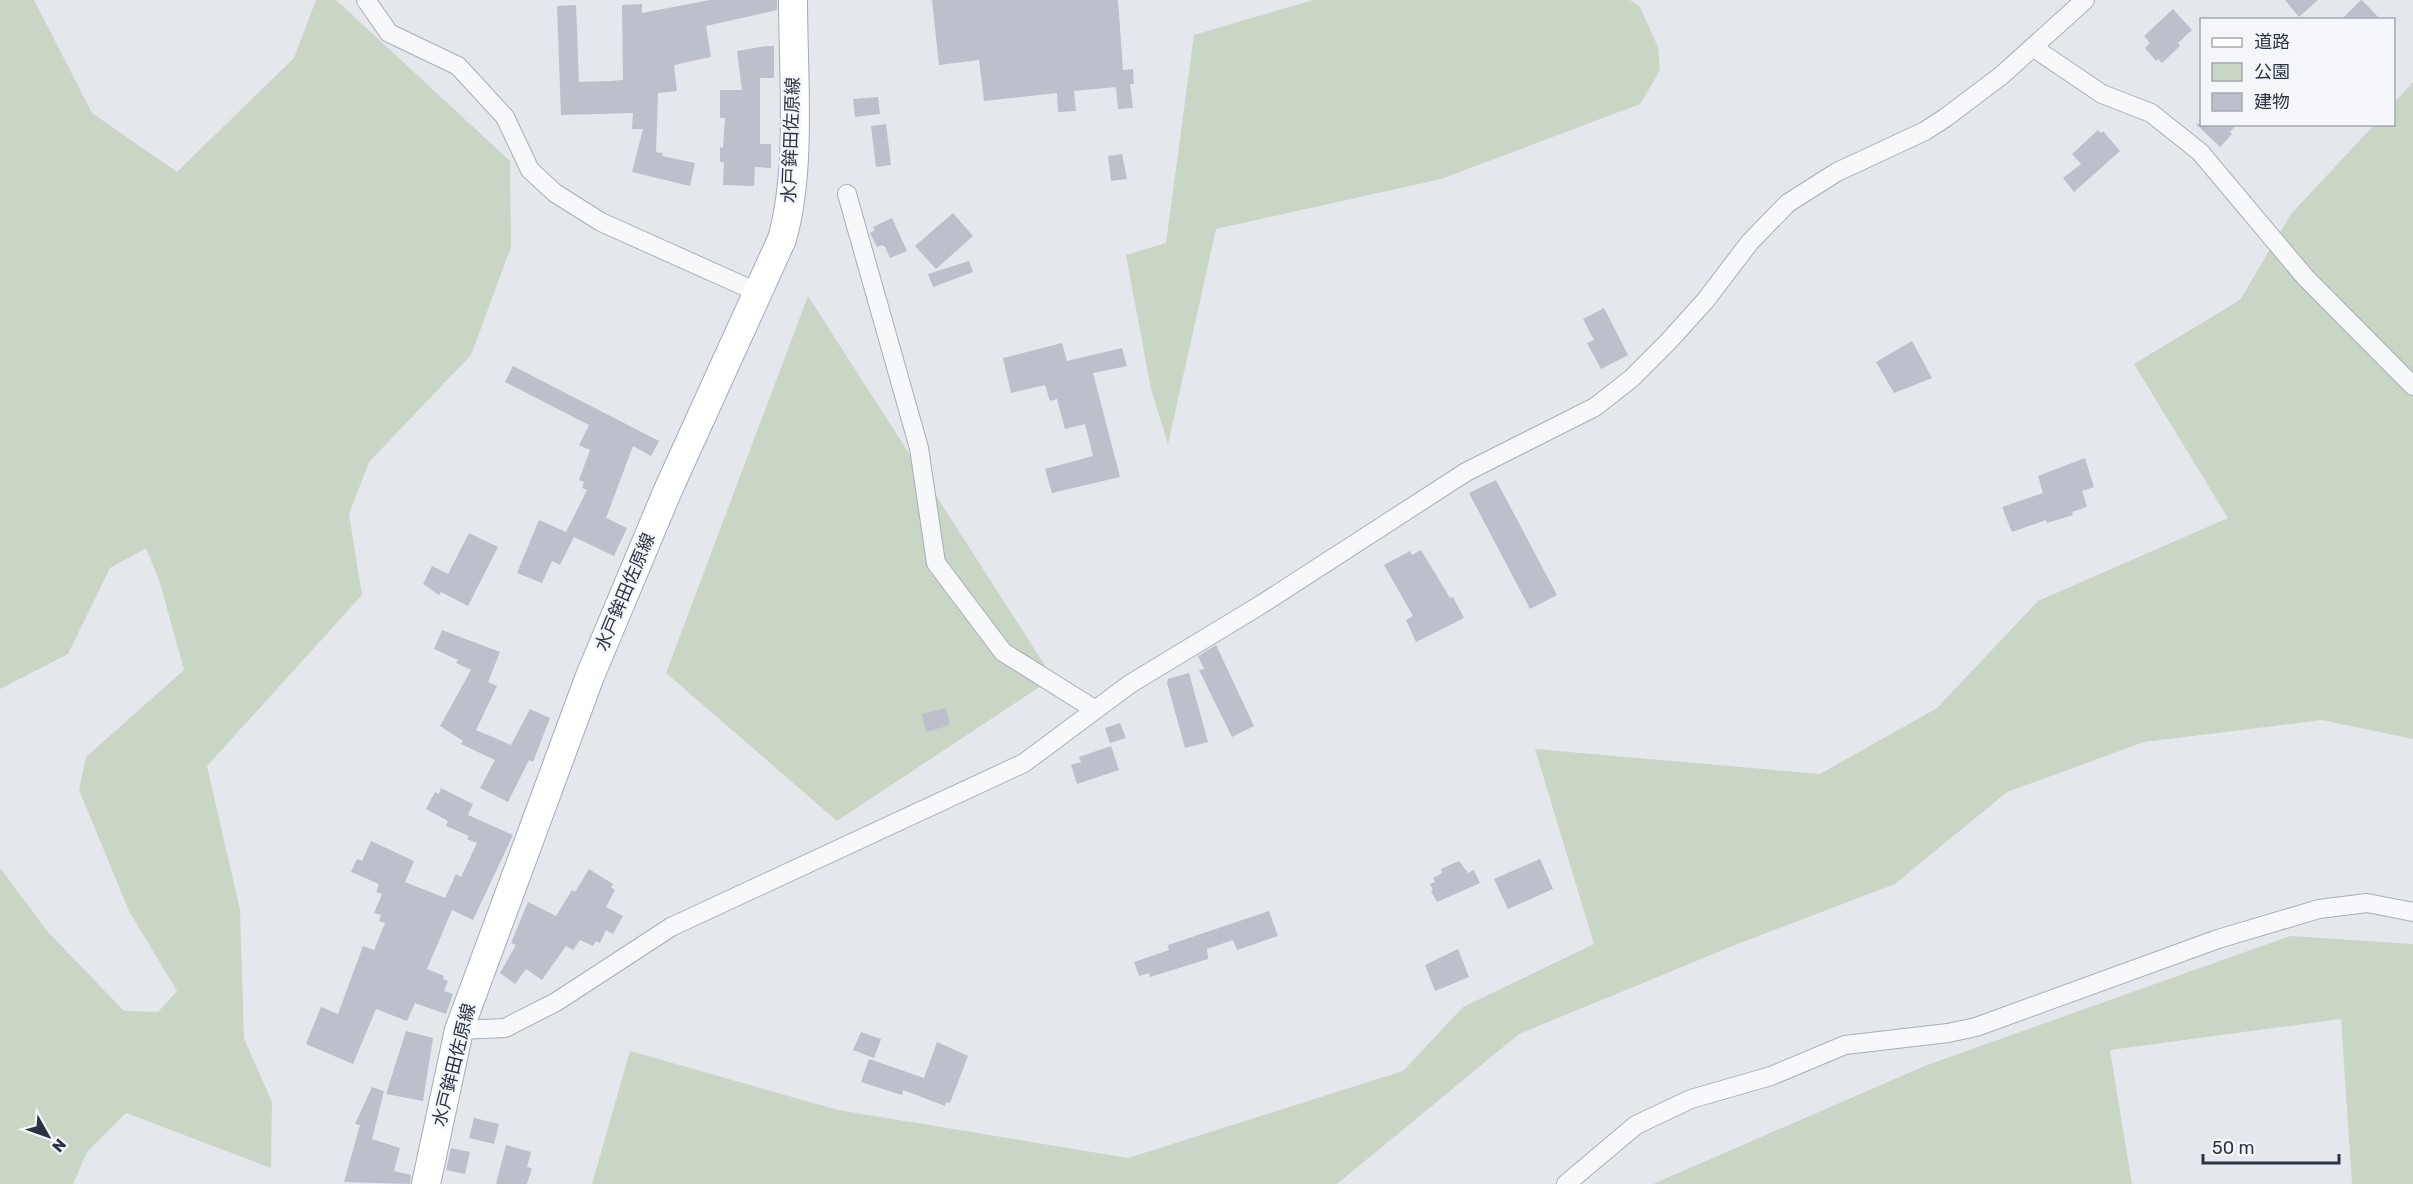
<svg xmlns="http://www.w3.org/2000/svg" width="2413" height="1184" font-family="Rubik,'Noto Sans JP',sans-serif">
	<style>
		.green { fill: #c9d6c5 }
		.building { fill: #bbc0ca }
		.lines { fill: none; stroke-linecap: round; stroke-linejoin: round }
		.street-casing { stroke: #a9aeb7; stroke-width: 20 }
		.primary-casing { stroke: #a3abb8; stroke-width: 30 }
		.street { stroke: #f7f8fa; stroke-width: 18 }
		.primary { stroke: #fff; stroke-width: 28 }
		.labels { text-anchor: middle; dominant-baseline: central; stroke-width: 5; stroke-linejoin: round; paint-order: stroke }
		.street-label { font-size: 18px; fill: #2b3445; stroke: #f4f6f9 }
	</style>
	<rect width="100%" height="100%" fill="#e4e7ec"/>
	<path class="green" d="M0,0H34L92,113L177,172L294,58L316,0H336L510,161L511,247L471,355L369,462L349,514L362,595L207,766L240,910L244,1039L272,1102L271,1168L126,1113L87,1152L73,1184H0V868L48,932L124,1011L158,1012L177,991L129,911L79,790L86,757L184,670L160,583L146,548L110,568L68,654L0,689Z
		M1313,0H1630L1640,7L1658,47L1660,70L1640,104L1441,179L1216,229L1168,444L1151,389L1126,255L1166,243L1194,35Z
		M2413,82V739L2322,720L2144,742L2007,792L1895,884L1735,945L1519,1034L1337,1184H592L630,1051L838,1110L1128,1158L1403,1071L1463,1007L1594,944L1535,749L1820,774L1937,708L2038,601L2228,518L2134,364L2240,300L2291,214L2374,125L2394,124V103Z
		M808,296L1053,678L837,821L666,673Z
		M2290,936L2413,944V1184H2352L2341,1019L2110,1050L2132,1184H1653L1927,1065Z"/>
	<path class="building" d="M710,0H777V10L706,26L711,57L674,65L677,91L658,93L656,152L663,153L662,156L695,163L690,186L632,172L643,129H632L633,113L561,115L557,6L576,5L579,82L611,81L623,80L622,5L642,4V13Z
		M932,0H1118L1123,70L1133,69L1134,84H1130L1133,108L1118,109L1116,87L1074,91L1076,111L1058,112L1057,93L984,101L979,60L939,65Z
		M2285,0H2318L2299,17Z
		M2362,0L2381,20H2341L2361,0Z
		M2173,9L2192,30L2178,43L2180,46L2162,63L2158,59L2156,61L2145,48L2150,43L2144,36Z
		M766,46H774V78H760V144H771V168L755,167L754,186L723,185L724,162H720V147L723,148L725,118H720V90H742L737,51Z
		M878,97L880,114L855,117L853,99Z
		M886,124L891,165L876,167L871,126Z
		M2196,124H2237L2230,132L2232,134L2220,147Z
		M2098,130L2101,133L2103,131L2120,151L2074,192L2063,178L2081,164L2072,154Z
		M1122,154L1127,179L1111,181L1108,156Z
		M953,213L973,236L936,269L915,246Z
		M892,218L907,251L890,258L885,247L882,245L877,247L870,233L875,230L873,227Z
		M969,261L973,272L933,287L928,274Z
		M1604,308L1628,355L1601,369L1587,343L1594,340L1583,319Z
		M1912,341L1932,378L1894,393L1876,362Z
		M1062,343L1067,361L1122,348L1127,366L1093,373L1120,477L1052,493L1045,469L1093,456L1085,424L1065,429L1057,399L1050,401L1045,385L1011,393L1003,358Z
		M513,366L659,441L651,456L633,446L606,518L627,528L614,556L574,537L560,565L552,561L542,583L517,573L539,520L566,532L587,490L582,488L584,482L579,480L590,450L579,445L589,425L505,382Z
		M2085,458L2094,487L2082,491L2087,506L2084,508L2072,512L2073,515L2047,523L2046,520L2012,532L2002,507L2043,493L2038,476Z
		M1496,480L1557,595L1530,609L1469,493Z
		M469,533L498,547L468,606L441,592L439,595L423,584L432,566L448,574Z
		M1421,550L1450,598L1453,597L1464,618L1416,642L1406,620L1413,616L1384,565L1410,551L1412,555Z
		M442,630L500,652L488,682L497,686L476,730L511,745L530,709L550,718L533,762L529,760L508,802L480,788L495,760L461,744L463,741L440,726L471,670L456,663L458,660L434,649Z
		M1216,645L1254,726L1232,737L1199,670L1204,669L1198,656Z
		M1189,673L1208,742L1185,748L1167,683L1168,679Z
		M946,708L950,725L926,732L922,714Z
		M1120,723L1126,738L1110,743L1105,728Z
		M1111,746L1119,770L1077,784L1071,765L1081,762L1079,757Z
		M441,788L473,804L468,815L513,835L473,920L452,910L427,969L444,976L443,979L448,981L444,991L453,994L446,1014L415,1003L407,1021L376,1009L353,1064L306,1044L321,1007L338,1014L363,946L374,950L385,923L379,921L381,915L374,913L382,894L376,892L379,884L351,872L357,859L362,861L371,841L414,861L405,882L445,898L456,874L461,877L477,843L467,839L469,836L446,826L448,821L426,809L435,792L439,794Z
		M1540,859L1553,889L1508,909L1494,879Z
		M1459,861L1468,873L1474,870L1480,883L1437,902L1431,891L1433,890L1430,884L1435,882L1433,878L1442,873L1441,869Z
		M589,869L613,884L611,887L615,890L606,907L623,916L613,934L606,930L600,943L596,941L593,946L580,940L573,950L566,946L542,980L526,969L515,984L500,973L516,945L511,943L528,902L556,916L572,890L575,892Z
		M1269,911L1278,936L1237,950L1233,940L1207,949L1208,959L1150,977L1149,973L1139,976L1134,962L1169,950L1168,945Z
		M1458,949L1469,977L1435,991L1425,965Z
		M406,1031L433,1038L423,1101L386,1094Z
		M861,1032L881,1039L874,1058L853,1050Z
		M937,1042L968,1056L950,1103L946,1102L945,1106L903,1090L902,1095L861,1082L869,1059L924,1078Z
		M372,1087L384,1091L372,1139L400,1148L394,1171L411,1175L410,1184L344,1182L360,1125L355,1124Z
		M474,1118L499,1124L494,1144L469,1138Z
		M506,1145L531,1152L527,1167L532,1168L527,1184H496Z
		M451,1148L470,1152L465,1174L446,1170Z"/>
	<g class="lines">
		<g class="street-casing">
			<path id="street" d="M366,0L389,33L458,66L505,117L530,170L555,193L601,222L757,292
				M2034,48L2102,94L2151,113L2200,152L2305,277L2413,386
				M847,194L919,448L936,563L1003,652L1094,709
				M459,1030L505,1028L556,1002L671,927L1024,763L1130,684L1262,604L1466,472L1595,407L1632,378L1667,343L1705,301L1750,242L1788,203L1837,172L1925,131L1945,118L2002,75L2085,0
				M1566,1184L1636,1125L1691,1099L1771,1076L1845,1045L1948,1033L1976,1027L2218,939L2319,909L2367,903L2413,912"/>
		</g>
		<g class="primary-casing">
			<path id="primary" d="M426,1184L459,1030L590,676L668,490L782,239C802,169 793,74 793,0"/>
		</g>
		<use href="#street" class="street"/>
		<use href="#primary" class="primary"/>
	</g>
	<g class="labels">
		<g class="street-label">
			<text transform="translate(791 140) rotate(-88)">水戸鉾田佐原線</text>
			<text transform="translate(625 592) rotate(-67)">水戸鉾田佐原線</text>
			<text transform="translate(454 1065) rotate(-76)">水戸鉾田佐原線</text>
		</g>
	</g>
	<rect x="2200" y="18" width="195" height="108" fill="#f4f6f9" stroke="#a4a8b1" stroke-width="1.5"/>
	<rect x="2212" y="38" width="30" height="9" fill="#ffffff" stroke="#a4a8b1" stroke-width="1.5"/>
	<text x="2254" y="48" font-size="18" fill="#2b3445">道路</text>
	<rect x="2212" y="63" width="30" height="18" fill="#c9d6c5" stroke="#a4a8b1" stroke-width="1.5"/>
	<text x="2254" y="78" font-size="18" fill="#2b3445">公園</text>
	<rect x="2212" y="93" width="30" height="18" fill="#bbc0ca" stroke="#a4a8b1" stroke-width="1.5"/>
	<text x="2254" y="108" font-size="18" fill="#2b3445">建物</text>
	<g transform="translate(48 1136) rotate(130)" stroke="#f4f6f9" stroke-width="4.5" paint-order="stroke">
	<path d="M0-4.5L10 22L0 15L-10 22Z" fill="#2b3445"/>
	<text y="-9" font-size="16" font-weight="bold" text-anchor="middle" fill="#2b3445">N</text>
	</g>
	<path d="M2203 1154v9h136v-9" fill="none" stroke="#2b3445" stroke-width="3"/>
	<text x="2212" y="1154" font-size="18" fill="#2b3445" stroke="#f4f6f9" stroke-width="4.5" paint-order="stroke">50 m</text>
</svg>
